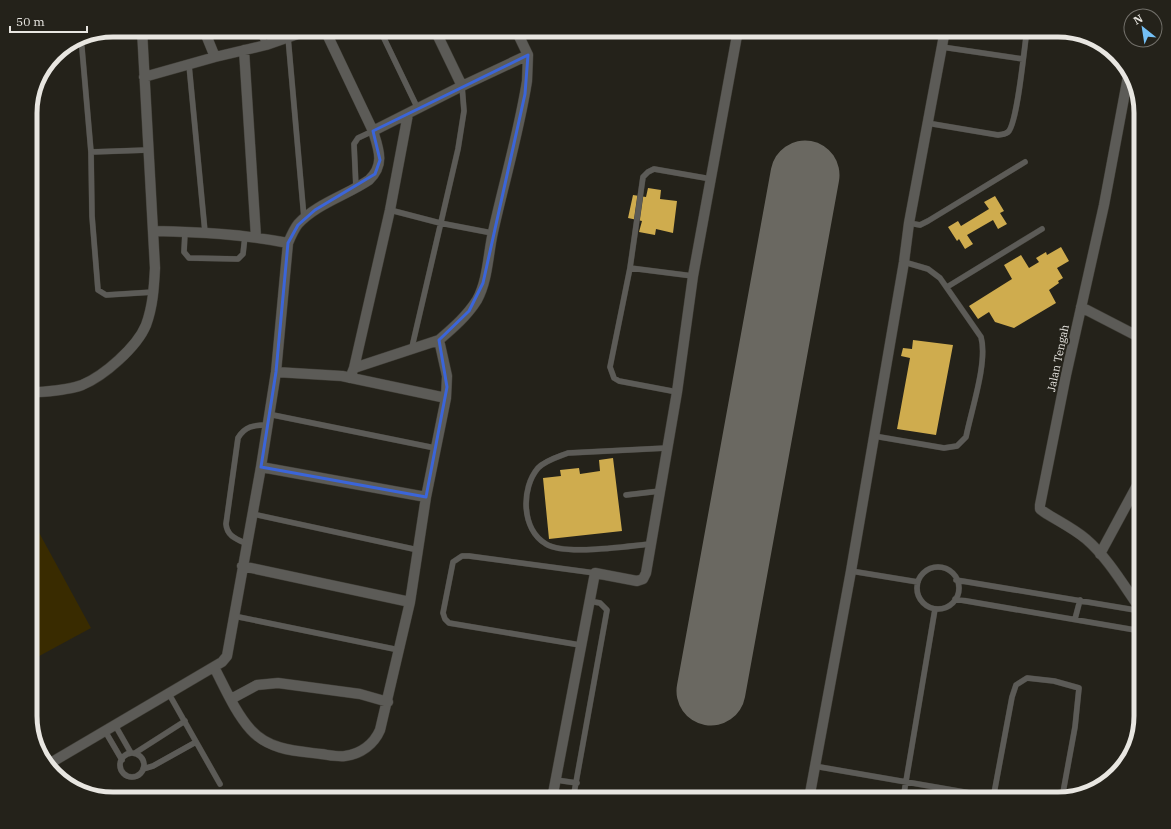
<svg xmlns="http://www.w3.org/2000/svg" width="1171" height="829" font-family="'IBM Plex Serif',serif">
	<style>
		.green { fill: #392b00 }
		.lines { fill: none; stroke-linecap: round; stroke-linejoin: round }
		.runway { stroke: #6a6861; stroke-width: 69 }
		.building { fill: #cfac4e }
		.service-casing { stroke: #3f3d36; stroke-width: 6 }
		.minor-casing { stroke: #3f3d36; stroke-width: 11 }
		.service { stroke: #5c5b57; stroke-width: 5.5 }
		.minor { stroke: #5c5b57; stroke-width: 10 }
		.marked { fill: none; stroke: #3b65d9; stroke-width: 3; stroke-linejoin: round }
		.labels { text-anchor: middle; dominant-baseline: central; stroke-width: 4; stroke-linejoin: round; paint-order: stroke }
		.street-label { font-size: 11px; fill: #e8e6e1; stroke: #24221a }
		.rim { fill: none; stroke: #e8e6e1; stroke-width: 5 }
	</style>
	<rect width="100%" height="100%" fill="#24221a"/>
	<path class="green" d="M30,516L91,628L30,661Z"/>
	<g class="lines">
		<path class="runway" d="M711,691L805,175"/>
	</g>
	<path class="building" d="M890,30H910L909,36L890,32Z
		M648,188L661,190L660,199L677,201L673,233L656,229L655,235L639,232L642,221L628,218L633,195L646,197Z
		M995,196L1004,211L1000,213L1007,224L998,229L993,220L967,235L973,244L965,249L959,239L957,241L948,227L958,221L961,226L989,209L984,202Z
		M1061,247L1069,261L1057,268L1063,278L1058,281L1059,283L1049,290L1056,303L1014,328L995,322L989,312L978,319L969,306L1012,279L1004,265L1021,255L1029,268L1039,262L1036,258L1046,252L1047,255Z
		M913,340L953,345L936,435L897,429L910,358L901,356L903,348L912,349Z
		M613,458L622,531L549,539L543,478L561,476L560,470L579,468L580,474L600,471L599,460Z"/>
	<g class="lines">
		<g class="service-casing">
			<path id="service" d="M258,30L266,45
				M380,30L418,109
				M81,37L91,152L148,150
				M288,37L304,218
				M942,47L1023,59
				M189,65L205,232
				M927,123L998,135C1002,134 1006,135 1009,131C1018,118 1024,49 1027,30
				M91,152L92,216L98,290L106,295L154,292
				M356,188L354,144L358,138L373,131
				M390,210L440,223L492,233
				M909,223L920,225L928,221L1025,162
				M185,232L184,252L189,258L238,259L243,254L245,236
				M630,268L643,177L648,172L654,169L711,179
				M947,287L1042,229
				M412,347L458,149L464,111L462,86
				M677,392L619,381L614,378L610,367L630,268L693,276
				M268,414L435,448
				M874,436L944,448L957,446L966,437C971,411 988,362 981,337L940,278L928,269L904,262
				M626,495L660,491
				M253,514L418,550
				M247,544C236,539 227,536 226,524L238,438C245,426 254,425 267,425
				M651,544C628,546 565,556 546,544C521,529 521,488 538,468C546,460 558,457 568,453L667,448
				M917 588a21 21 0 1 1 42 0a21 21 0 1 1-42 0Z
				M851,571L918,582
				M956,580L1141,611
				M955,599L1141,631
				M234,616L399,650
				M1075,619L1080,600
				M580,645L449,623L445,619L443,613L453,562L462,556H469L595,573
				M169,694L220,784
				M115,725L131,753
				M105,731L122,760
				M135,753L185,721
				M120 765a12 12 0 1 1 24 0a12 12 0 1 1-24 0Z
				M814,766L993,797
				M143,769L153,766L196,742
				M556,780L577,783
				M809,795L833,799
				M573,799L607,610L600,603L589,601
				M903,799L935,609
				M993,799L1012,697L1016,685L1027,678L1054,681L1079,688L1075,727L1062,798"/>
		</g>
		<g class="minor-casing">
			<path id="minor" d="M204,30L215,57L266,45L309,30
				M435,30L462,86
				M244,50L256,237
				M1129,71L1104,205L1066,375L1040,505V509L1044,512C1058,521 1073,528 1086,539C1108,558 1124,586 1141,610
				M144,77L215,57
				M373,131L462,86L528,55
				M154,231C199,232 243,234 288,243
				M30,255L34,240L30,202
				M1081,307L1141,338
				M439,340C453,328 467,316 477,300C488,280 488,254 493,232C504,182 519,132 527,81L528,55L516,30
				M276,372L342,376L446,398
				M350,378L354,368L390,210L408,114
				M30,393C47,391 66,391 82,385C104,376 137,347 146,325C153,306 154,287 155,268L142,30
				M261,467L426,497
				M1100,554L1141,478
				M242,566L410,602
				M214,667C225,688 235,712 251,730C269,750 296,751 321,754C329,755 338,757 345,756C361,754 374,744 380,730L410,602L426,497L446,398L447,376L439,340L354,368
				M231,699L257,685L278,683L360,694L388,702
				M47,765L222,662L227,656L261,467L276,372L288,243C291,236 294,229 298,224C316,204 347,195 369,180C385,165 379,150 373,131L325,30
				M552,799L595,573L637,581L643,579L646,573L677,392L693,276L738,30
				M809,799L851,571L904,262L909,223L945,30"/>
		</g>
		<use href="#service" class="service"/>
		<use href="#minor" class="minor"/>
	</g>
	<path class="marked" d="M528,55L525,94L483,283L469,311L439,340L447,387L426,497L261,467L276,372L288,243L298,225L315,210L375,174L380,160L373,131Z"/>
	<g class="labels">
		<g class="street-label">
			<text transform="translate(1058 358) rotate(-78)">Jalan Tengah</text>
		</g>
	</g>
	<path d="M0 0H1171V829H0ZM113 37H1058A76 76 0 0 1 1134 113V716A76 76 0 0 1 1058 792H113A76 76 0 0 1 37 716V113A76 76 0 0 1 113 37Z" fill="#24221a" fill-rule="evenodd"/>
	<path class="rim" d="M113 37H1058A76 76 0 0 1 1134 113V716A76 76 0 0 1 1058 792H113A76 76 0 0 1 37 716V113A76 76 0 0 1 113 37Z"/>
	<g transform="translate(1143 28) rotate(330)"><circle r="19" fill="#24221a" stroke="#72706a"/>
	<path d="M0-3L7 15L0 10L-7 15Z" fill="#74c0f6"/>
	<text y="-6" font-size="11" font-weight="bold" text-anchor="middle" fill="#e8e6e1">N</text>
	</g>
	<path d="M10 26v6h77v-6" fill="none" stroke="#e8e6e1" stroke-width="2"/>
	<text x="16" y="26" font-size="12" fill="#e8e6e1" stroke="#24221a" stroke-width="3" paint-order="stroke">50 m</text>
</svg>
